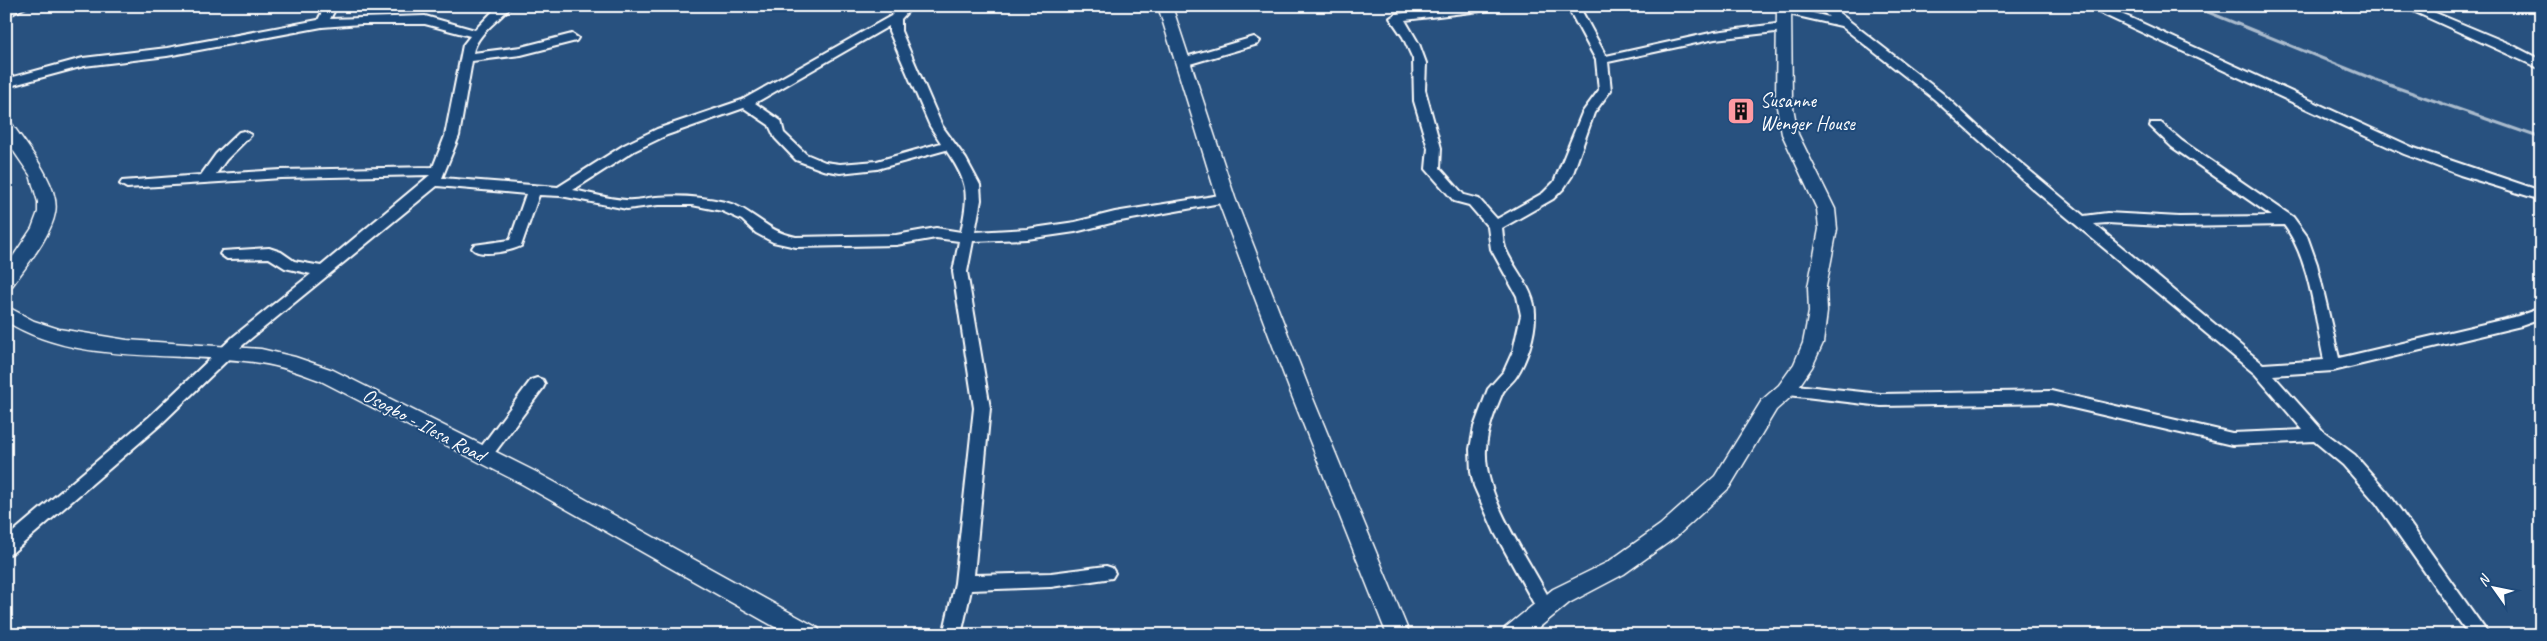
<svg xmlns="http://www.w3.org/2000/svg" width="2547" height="641" font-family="Caveat,sans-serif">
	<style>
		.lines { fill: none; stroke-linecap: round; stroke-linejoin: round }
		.stream { stroke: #aabbcd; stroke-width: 3 }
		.building { fill: #5a7a9d; stroke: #fff }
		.minor-casing { stroke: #fff; stroke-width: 4 }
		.major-casing { stroke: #fff; stroke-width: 3 }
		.minor { fill: #1f4a7a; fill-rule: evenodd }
		.major { fill: #1f4a7a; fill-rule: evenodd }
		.labels { text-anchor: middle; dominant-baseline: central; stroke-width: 4; stroke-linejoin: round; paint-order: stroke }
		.poi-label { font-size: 20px; fill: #fff; stroke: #1f4a7a; text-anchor: start }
		.street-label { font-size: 20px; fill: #fff; stroke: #1f4a7a }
	</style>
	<rect width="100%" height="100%" fill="#28517f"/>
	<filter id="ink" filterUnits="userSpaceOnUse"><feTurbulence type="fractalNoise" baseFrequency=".02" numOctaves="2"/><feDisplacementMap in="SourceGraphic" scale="10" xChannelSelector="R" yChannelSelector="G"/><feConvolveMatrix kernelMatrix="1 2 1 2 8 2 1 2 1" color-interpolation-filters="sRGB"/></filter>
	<g filter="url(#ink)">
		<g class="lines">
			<path class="stream" d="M2193,6L2378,81L2541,138"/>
		</g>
		<path class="building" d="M1732,103L1748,105L1751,119L1734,118Z"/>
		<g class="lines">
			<g class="minor-casing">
				<path id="minor" d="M12,6H28L6,17V9Z
					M325,6H337L330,19L425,16L475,30L498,6H511C498,22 477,33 473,53L521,47L572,34L578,38L576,41L521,55L472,61L459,136L442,178L558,187L624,145L657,129L742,100L891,16L900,6H913L901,19V31L942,126L966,159L980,185L981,200L975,232L1027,229L1075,222L1115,212L1226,194L1231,195L1233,198L1231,201L1226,202L1115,222L1075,232L1027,239L973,241L967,272L990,408L974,575L1051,573L1106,566L1112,568L1115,573L1112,578L1051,587L971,590L961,635H943L955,583L974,408L953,272L959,241L936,238L896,245L796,247L773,242L756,233L742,220L722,211L692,205H658L627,209L561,196L539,195L521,246C511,251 479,258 472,248L474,245L510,240L526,194L437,186L244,344L160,425L12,553L6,555V538L149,417L234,336L311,274L285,268L269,258L227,259L220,254L222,251L269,248L281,252L294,261L321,266L430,175L281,178L127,188L120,184L122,181L201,175L216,154L239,132L244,131L251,135L226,160L216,174L281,170L433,167L445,136L463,45L470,36L425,24H361L322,27L167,56L84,66L6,87V79L83,58L167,48L318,20ZM889,26V31L930,126L941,143L877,161L840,164L825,162L806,154L784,133L781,121L755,103ZM744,108L769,125L775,138L796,160L823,170L840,173L877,169L946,150C969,184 969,192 961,232L936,228L896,235L796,237C766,232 753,209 725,202C703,197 679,195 656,197C646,198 636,201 626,200C608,199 590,193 573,190L634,151L667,135Z
					M1465,6H1503L1497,9L1405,20L1419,44L1426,63L1425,90L1441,148L1440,168L1464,195L1479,199L1497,219L1543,193L1554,182L1582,113L1599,90L1596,60L1567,6H1579L1606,56L1715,32L1784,23L1790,27L1784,31L1715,39L1608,62L1611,90L1594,113L1572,176L1564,188L1553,199L1502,228C1503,235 1503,244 1506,250C1515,271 1536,291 1535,316C1535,336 1527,360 1516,377C1512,383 1505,387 1502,394C1495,411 1487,430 1486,449C1483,500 1532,562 1554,608L1551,613L1545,616L1539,613L1495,533L1474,486L1471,472L1470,449L1474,427L1488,389L1504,371L1513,351L1521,315L1517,296L1491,249L1488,227L1469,205L1454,201L1426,169L1428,148L1414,101L1413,59L1403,37L1390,18L1396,14Z
					M1784,6L1829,17L1816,6H1830L1942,93L1987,135L2084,216L2107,213L2179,217L2272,216L2172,147L2150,126L2151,123H2161L2182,141L2293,217L2307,236L2317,264L2339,358L2518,316L2541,308V319L2521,326L2333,371L2273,375L2323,431L2355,455L2389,494L2489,635H2469L2377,504L2343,465L2314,441L2232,445L2051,403L1881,406L1780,394L1778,390L1780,386L1786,384L1881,394L2051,391L2232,433L2303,430L2255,374L2033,189L1934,99L1841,26L1780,12L1778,10ZM2107,223L2179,227L2284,225C2310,259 2315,318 2324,360L2263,364L2094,224Z
					M2085,6H2102L2133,19L2414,148L2541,191V200L2460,175L2404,154Z
					M2402,6H2419L2510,44L2541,60V69Z
					M1254,37L1260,41L1258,44L1183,66L1177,62L1179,59Z
					M537,378L543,380L545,384L543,388L490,459L484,461L478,459L476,455L478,451L531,380Z"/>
			</g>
			<g class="major-casing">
				<path id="major" d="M1158,6H1172L1235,198L1310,391L1410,635H1387L1290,391L1217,198Z
					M1777,6H1791L1792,102L1798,134L1835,209L1837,229L1826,287L1827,312L1823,343L1812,367L1793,395L1776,410L1729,488L1676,537L1624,574L1569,603L1530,635H1502L1505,628L1553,589L1608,562L1660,525L1715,476L1762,400L1779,385L1794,364L1803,343L1809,312L1808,287L1819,229L1817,209L1782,134L1776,102Z
					M6,122L12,124C26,145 61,186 55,213C51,236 26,266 12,286L6,288V267L32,228L38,212V202L30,175L6,140Z
					M6,306L34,321L59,329L127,340L261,349L295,357L333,370L536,472L818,628L821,635H789L522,484L319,380C300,373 281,366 260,363C180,350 77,367 6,321Z"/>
			</g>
			<use href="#minor" class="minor"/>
			<use href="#major" class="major"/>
		</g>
	</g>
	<defs>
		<g id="building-square" transform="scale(1.4375)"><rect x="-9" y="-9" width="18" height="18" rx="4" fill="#ff9aa2" stroke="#1f4a7a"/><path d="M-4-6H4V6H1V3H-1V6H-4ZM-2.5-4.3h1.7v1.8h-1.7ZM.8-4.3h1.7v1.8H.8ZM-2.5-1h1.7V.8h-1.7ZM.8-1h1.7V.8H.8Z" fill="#111"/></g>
	</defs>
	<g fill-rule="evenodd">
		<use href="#building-square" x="1741" y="111"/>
	</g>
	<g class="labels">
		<g class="poi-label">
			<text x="1760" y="100">Susanne<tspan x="1760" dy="23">Wenger House</tspan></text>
		</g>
		<g class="street-label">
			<text transform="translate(424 425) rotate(28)">Osogbo - Ilesa Road</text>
		</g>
	</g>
	<rect width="2547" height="641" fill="none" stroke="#1f4a7a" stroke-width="25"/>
	<rect x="12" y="12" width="2522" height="616" fill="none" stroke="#fff" stroke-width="2" filter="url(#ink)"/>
	<g transform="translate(2494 588) rotate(303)" stroke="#1f4a7a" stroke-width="4" paint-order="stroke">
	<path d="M0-4L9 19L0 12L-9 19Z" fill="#ffffff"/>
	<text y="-8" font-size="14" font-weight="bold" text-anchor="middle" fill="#ffffff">N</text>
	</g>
</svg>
